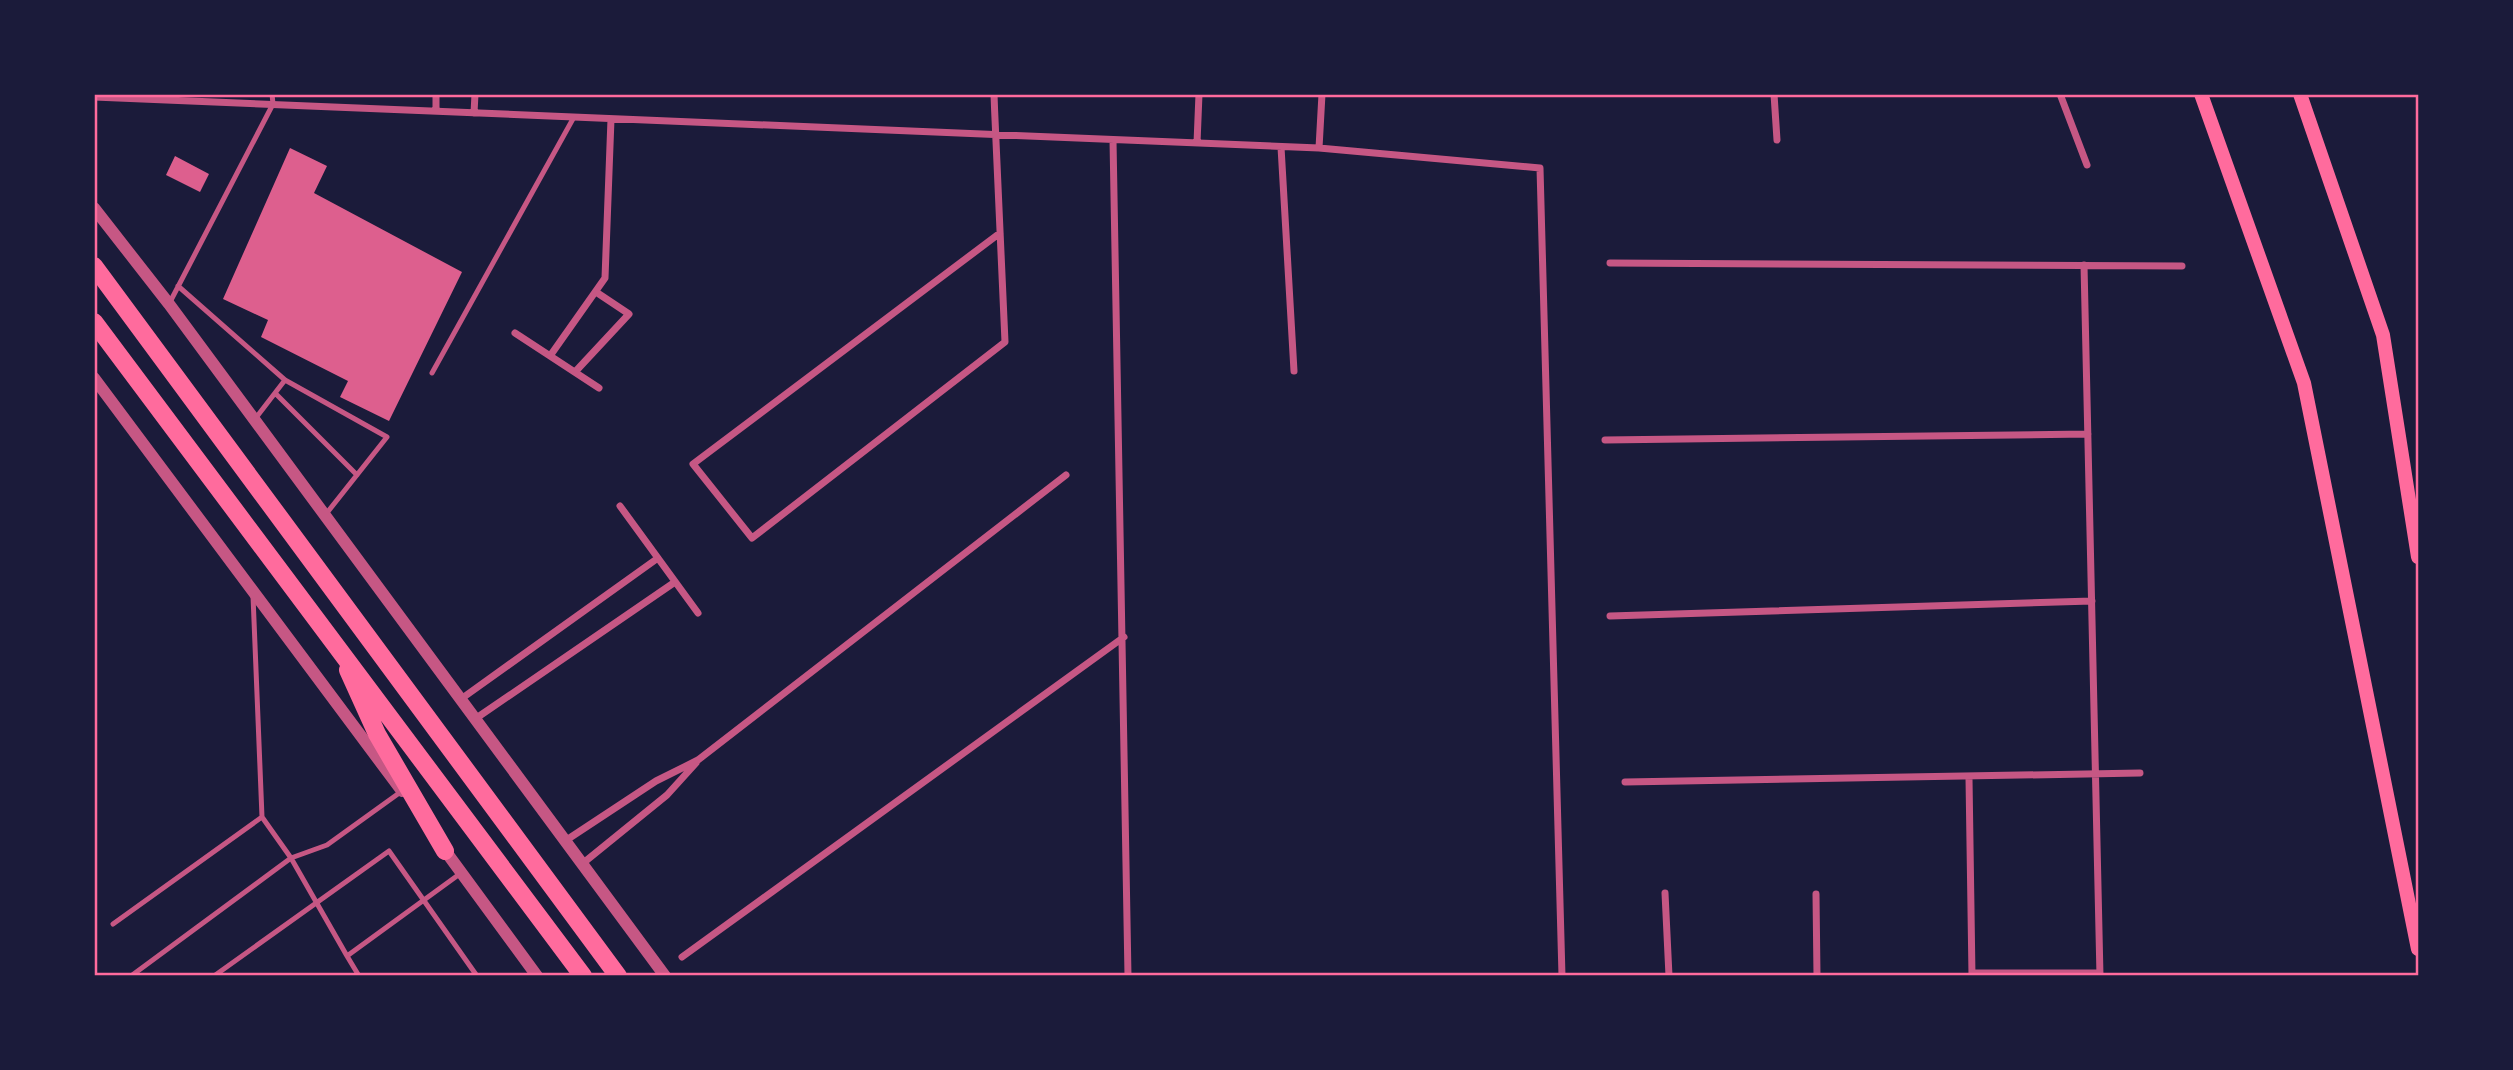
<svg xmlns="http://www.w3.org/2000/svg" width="2513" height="1070" font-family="Montserrat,sans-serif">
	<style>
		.building { fill: #dd5f8e }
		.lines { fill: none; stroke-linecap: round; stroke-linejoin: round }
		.service { stroke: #c65784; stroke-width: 5 }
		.minor { stroke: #c65784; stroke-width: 7 }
		.tertiary { stroke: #c65784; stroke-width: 12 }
		.secondary { stroke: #ff6b9d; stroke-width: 14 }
		.primary { stroke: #ff6b9d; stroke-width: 18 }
		.neatline { fill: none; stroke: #ff6b9d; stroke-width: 2.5 }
	</style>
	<rect width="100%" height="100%" fill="#1b1b3a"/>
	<path class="building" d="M290,148L327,166L314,193L462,272L389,421L340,397L348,381L261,337L268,320L223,299Z
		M175,156L209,174L200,192L166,175Z"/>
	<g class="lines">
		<path class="service" d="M178,286L285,380L387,437L326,514
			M169,304L273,104L272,94
			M432,373L574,117
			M275,393L357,475
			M255,419L285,380
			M113,924L262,817
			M347,956L291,858L327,845L402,791
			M131,976L291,858L262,817L253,596
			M214,976L389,851L477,976
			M359,976L347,956L461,873"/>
		<path class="minor" d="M994,94C997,177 1002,260 1005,342L752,538L693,464L1000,233
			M1774,94L1777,140
			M2060,94L2087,165
			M94,97L1319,148L1540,168L1562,976
			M436,111V94
			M474,113L475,94
			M1113,140L1128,976
			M1197,143L1199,94
			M1281,147L1294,371
			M1319,148L1322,94
			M1610,263L2182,266
			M2084,265L2100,976
			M515,333L599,388
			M550,356L605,278L611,119
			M575,372L629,314L596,292
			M1605,440L2088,434
			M620,506L698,613
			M1610,616L2092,601
			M461,699L658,558
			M475,719L675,582
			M1969,778L1972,976
			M1625,782L2140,773
			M565,841L656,781L698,760L1066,475
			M582,864L667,795L696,763
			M1665,893L1669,976
			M1816,894L1817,976
			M682,957L1124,637
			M1972,973H2100"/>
		<path class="tertiary" d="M94,208L169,304L665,976
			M94,378L402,791
			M441,845L537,976"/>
		<path class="secondary" d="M2201,94L2304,383L2418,949
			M2300,94L2383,335L2418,557"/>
		<path class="primary" d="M94,266L618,976
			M94,322L583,976
			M348,670L377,734L445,851"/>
	</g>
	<rect width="2513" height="1070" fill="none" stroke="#1b1b3a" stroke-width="192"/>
	<rect x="96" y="96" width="2321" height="878" class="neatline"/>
</svg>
